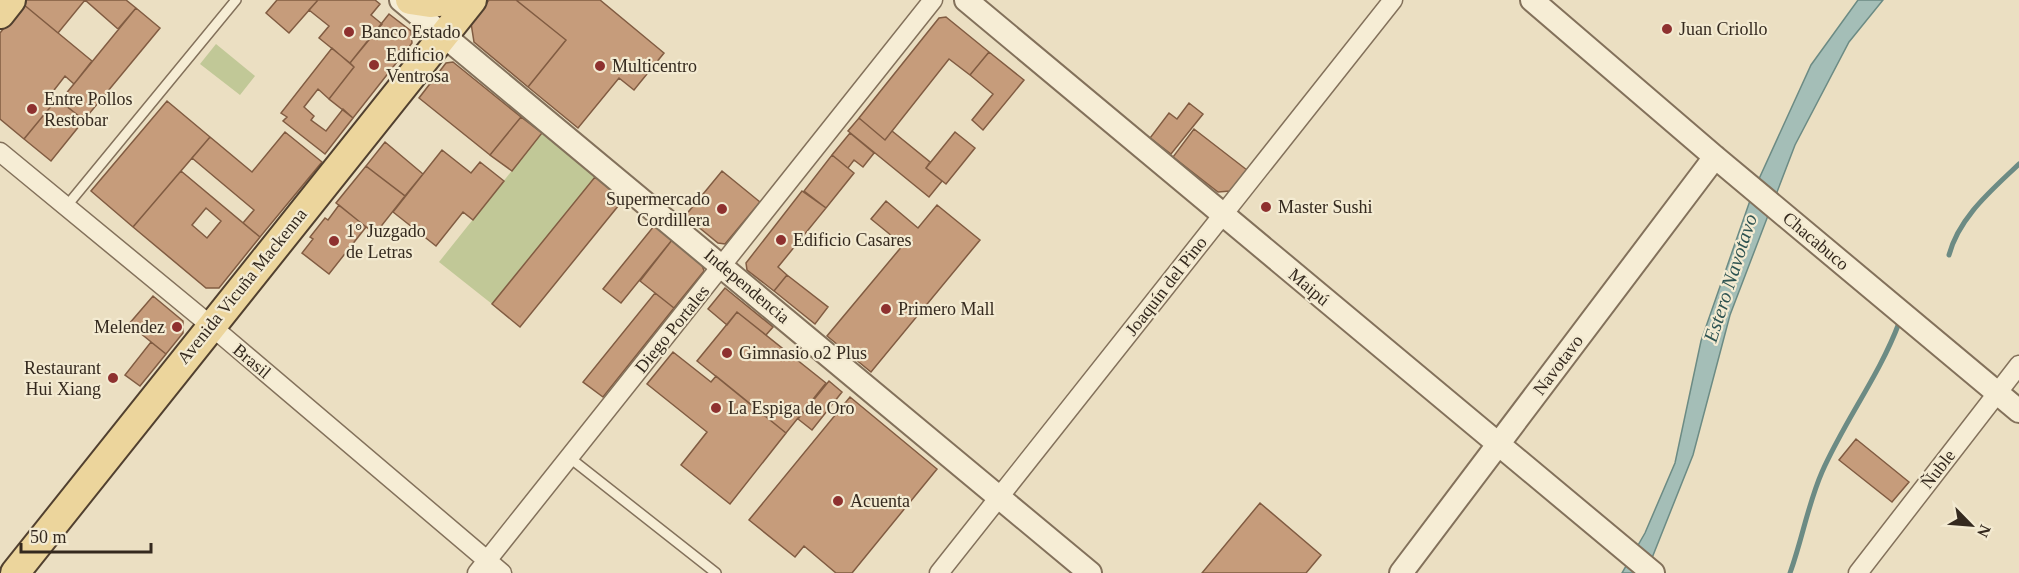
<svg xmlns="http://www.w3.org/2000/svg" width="2019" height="573" font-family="Georgia,serif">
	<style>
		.green { fill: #c1c897 }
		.water { fill: #a4beb7; stroke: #6c8b84; stroke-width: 1.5 }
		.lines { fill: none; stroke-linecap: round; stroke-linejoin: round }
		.stream { stroke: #6c8b84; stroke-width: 5 }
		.building { fill: #c69c7b; stroke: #815c42; stroke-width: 1.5; fill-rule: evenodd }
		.service-casing { stroke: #83715b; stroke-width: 12 }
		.minor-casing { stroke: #83715b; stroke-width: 21 }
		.tertiary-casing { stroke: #83715b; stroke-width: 26 }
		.primary-casing { stroke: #51402f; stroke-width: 32 }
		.service { stroke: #f6edd5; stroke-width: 9 }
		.minor { stroke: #f6edd5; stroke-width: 18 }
		.tertiary { stroke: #f6edd5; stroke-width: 22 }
		.primary { stroke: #ecd59c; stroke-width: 28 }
		.poi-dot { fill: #8e312f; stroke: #f3ead1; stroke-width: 2 }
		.labels { text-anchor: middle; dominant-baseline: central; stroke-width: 4.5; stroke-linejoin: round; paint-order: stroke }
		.poi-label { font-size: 18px; fill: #34291e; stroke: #f3ead1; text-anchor: start }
		.street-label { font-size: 18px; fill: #34291e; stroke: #f3ead1 }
		.water-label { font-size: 20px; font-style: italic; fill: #2e5351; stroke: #f3ead1 }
	</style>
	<rect width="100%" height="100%" fill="#ebdfc2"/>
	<path class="green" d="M216,44L255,76L240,95L200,64Z
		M542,133L595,177L492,304L439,262Z"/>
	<path class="water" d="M1858,0H1883L1849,42L1795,145L1730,315L1693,455L1646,573H1622L1645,533L1675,463L1701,341L1753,192L1811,65Z"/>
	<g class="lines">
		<path class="stream" d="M1949,255C1959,217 1992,190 2019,164
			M1790,573C1802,540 1808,504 1822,472C1845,420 1879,376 1899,323"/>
	</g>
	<path class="building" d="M27,0H85L58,33L23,4Z
		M85,0H126L136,8L118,29Z
		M277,0H318L289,33L266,13Z
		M318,0H375L380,4L371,15L382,24L350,63L319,38L329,26L309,10Z
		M489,0H516L566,40L528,87L474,42L471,23Z
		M516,0H600L664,53L634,90L619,78L578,128L528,87L566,40Z
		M23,4L92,61L74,84L65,76L51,94L57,99L24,139L0,119V33Z
		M136,8L160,28L84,120L60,101Z
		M389,14L411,31L412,43L353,118L329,99L354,67L350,63Z
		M946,17L989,52L970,75L949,59L885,140L859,118L939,18Z
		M332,48L354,67L329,99L318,89L304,107L314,116L311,120L326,131L343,109L353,118L325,154L283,121L287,117L281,113Z
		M989,52L1024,80L983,130L972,120L993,94L970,75Z
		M453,62L521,117L490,155L419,98L446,63Z
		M57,99L84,120L51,161L24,139Z
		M167,101L210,137L133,227L91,191Z
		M1189,103L1203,114L1171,154L1150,138L1169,113L1177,119Z
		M521,117L542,133L512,171L490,155Z
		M859,118L885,140L892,131L930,162L926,168L942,181L929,197L848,131Z
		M1194,129L1247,170L1230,191L1218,192L1173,157Z
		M285,132L322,162L260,237L243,223L254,210L192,158L210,137L252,172Z
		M955,132L975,148L946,184L926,168Z
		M850,133L874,153L863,167L854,160L848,168L832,155Z
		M385,142L423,174L405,196L366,166Z
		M442,150L471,173L480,162L504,181L473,220L463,212L436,246L393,212Z
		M832,155L854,173L826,208L804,191Z
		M366,166L405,196L375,234L336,203Z
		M181,171L260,237L219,288H206L133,227ZM206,208L221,221L207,238L192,225Z
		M722,171L760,202L725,244L718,243L685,216Z
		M595,177L623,200L520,327L492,304Z
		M802,191L826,208L778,267L787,275L774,291L747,270L746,263Z
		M886,201L918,228L937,205L980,240L871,372L827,336L903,245L871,219Z
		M339,205L366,227L329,274L302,253L313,239L310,237L325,218L328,220Z
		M654,226L672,240L621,303L603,289Z
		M672,240L702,265L704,271L674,308L640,281Z
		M787,275L828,307L815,324L774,291Z
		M725,288L773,327L766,335L737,312L727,325L708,309Z
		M655,293L674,308L603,397L583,382Z
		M153,296L183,321V333L166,354L129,324Z
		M737,312L826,383L786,433L697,361Z
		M151,342L166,354L140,386L125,375Z
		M673,352L711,382L716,376L786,433L730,504L681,465L707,432L647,384Z
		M829,381L842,392L812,430L798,419Z
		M850,397L937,469L852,573H836L804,546L795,557L749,520Z
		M1856,439L1909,482L1892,502L1839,460Z
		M1260,503L1321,555L1306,573H1202Z"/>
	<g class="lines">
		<g class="service-casing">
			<path id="service" d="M65,208L236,0
				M570,458L716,573"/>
		</g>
		<g class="minor-casing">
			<path id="minor" d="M0,152L210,325L502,573
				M477,573L933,0
				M939,573L1393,0
				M1858,573L2019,365"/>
		</g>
		<g class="tertiary-casing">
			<path id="tertiary" d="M401,0L1090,573
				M966,0L1653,573
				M1532,0L1715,157L2019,411
				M1401,573L1715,157"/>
		</g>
		<g class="primary-casing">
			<path id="primary" d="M410,0L430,3L453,0
				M0,14L11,0
				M15,573L472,0"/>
		</g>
		<use href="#service" class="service"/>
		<use href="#minor" class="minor"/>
		<use href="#tertiary" class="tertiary"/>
		<use href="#primary" class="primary"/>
	</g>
	<g class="poi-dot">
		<circle cx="1667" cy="29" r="6"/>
		<circle cx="349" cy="32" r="6"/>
		<circle cx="374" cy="65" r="6"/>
		<circle cx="600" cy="66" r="6"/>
		<circle cx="32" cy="109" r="6"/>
		<circle cx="1266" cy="207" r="6"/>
		<circle cx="722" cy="209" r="6"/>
		<circle cx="781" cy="240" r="6"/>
		<circle cx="334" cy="241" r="6"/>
		<circle cx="886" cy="309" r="6"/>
		<circle cx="177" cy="327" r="6"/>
		<circle cx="727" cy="353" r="6"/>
		<circle cx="113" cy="378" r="6"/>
		<circle cx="716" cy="408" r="6"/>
		<circle cx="838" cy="501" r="6"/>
	</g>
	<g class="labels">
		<g class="poi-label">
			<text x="1679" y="29">Juan Criollo</text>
			<text x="361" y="32">Banco Estado</text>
			<text x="386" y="55">Edificio<tspan x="386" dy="21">Ventrosa</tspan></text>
			<text x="612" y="66">Multicentro</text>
			<text x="44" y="99">Entre Pollos<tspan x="44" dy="21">Restobar</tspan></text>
			<text x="710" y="199" text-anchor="end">Supermercado<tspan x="710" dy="21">Cordillera</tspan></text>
			<text x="1278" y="207">Master Sushi</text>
			<text x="346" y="231">1° Juzgado<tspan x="346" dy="21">de Letras</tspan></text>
			<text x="793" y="240">Edificio Casares</text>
			<text x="898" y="309">Primero Mall</text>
			<text x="165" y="327" text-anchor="end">Melendez</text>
			<text x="739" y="353">Gimnasio o2 Plus</text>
			<text x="101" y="368" text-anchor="end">Restaurant<tspan x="101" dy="21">Hui Xiang</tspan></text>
			<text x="728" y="408">La Espiga de Oro</text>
			<text x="850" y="501">Acuenta</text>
		</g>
		<g class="street-label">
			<text transform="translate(1816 241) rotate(40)">Chacabuco</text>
			<text transform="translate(242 286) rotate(-51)">Avenida Vicuña Mackenna</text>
			<text transform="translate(747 286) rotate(40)">Independencia</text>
			<text transform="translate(1166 286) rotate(-52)">Joaquín del Pino</text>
			<text transform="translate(1309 287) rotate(40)">Maipú</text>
			<text transform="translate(672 329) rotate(-51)">Diego Portales</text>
			<text transform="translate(252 361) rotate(40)">Brasil</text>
			<text transform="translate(1558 365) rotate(-53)">Navotavo</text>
			<text transform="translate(1938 469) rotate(-52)">Ñuble</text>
		</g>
		<g class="water-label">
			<text transform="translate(1730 278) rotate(-72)">Estero Navotavo</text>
		</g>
	</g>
	<g transform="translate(1971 525) rotate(115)" stroke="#f3ead1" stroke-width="4.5" paint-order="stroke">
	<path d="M0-4.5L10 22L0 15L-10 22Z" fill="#34291e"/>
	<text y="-9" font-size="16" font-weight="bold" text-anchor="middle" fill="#34291e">N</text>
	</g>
	<path d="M21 543v9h130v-9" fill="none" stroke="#34291e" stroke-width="3"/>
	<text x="30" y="543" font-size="18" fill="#34291e" stroke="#f3ead1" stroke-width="4.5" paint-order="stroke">50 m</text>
</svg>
